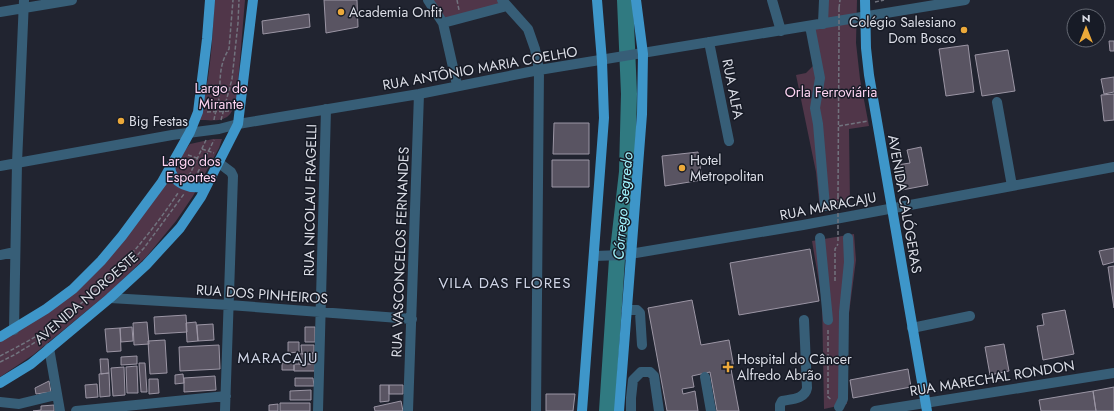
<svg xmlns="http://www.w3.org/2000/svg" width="1114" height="411" font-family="Jost,sans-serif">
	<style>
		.green { fill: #503649 }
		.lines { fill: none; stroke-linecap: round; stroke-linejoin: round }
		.river { stroke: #307a81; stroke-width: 16 }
		.building { fill: #595462; stroke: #9b95a4 }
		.path { stroke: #71737e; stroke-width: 1.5; stroke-dasharray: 4 2; stroke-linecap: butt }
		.minor { stroke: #375e77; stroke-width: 10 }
		.major { stroke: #3e96c9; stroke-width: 10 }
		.path-bridge { stroke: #71737e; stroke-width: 1.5; stroke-dasharray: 4 2; stroke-linecap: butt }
		.poi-dot { fill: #eca93a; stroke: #171b26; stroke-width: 1.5 }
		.labels { text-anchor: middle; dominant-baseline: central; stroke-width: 3; stroke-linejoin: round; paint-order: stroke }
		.poi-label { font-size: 14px; fill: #dbdde6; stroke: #171b26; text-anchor: start }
		.street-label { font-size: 14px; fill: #dbdde6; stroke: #171b26 }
		.park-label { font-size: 14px; fill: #fed4f2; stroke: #171b26 }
		.water-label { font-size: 15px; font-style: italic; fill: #a0f4fd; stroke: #171b26 }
		.neighbourhood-label { font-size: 15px; letter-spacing: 1px; fill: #cfd4e5; stroke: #171b26 }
	</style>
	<rect width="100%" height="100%" fill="#212430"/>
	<path class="green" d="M214,0H245L237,95C232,122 223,121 199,120C210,81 213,41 214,0Z
		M428,0H502L507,6L443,23Z
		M822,0H857L856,43L860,79L869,126L849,129L850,205L820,210L816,172L796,75L806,73L814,65L811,42L822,7Z
		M213,139H222L219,148L193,196L176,221L147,256L111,291L33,355L0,377V340L75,292L190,144Z
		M854,234L856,260L848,321L847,404L824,409L822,300L812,241Z"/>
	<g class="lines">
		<path class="river" d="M607,411L617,259L627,172L629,94L625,0"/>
	</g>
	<path class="building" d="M324,0H357L358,27L326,33Z
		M309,14L310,27L263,34L262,21Z
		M1109,41H1114V51H1110Z
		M968,45L974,92L946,96L939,49Z
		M1008,50L1015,91L982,96L975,55Z
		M1114,77V92L1104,94L1101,79Z
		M1114,94V120L1104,121L1101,95Z
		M554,123H589V154H553Z
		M921,147L928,185L902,190L897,165L910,163L907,150Z
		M698,152L702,180L665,186L662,156Z
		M552,160H589V187H552Z
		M1114,248V262L1103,265L1099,251Z
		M810,249L819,301L739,315L730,263Z
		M1114,266V308L1108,267Z
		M692,300L701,345L729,340L734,368L731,369L739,411H717L710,372L692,376L694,387L682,389L683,394L695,391L698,411H667L648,308Z
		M1065,310L1074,354L1043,360L1037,326L1044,325L1042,314Z
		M186,315L187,332L155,334L154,317Z
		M147,322L149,344L134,345L133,323Z
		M196,322L198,341L187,342L186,323Z
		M213,324L214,340L198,341L197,325Z
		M132,327L133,341L121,342L120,328Z
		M305,327H315V342H305Z
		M120,328L121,351L107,352L105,329Z
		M165,340L167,373L150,374L148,341Z
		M288,342H299V352L288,353Z
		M1004,344L1009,371L990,375L985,347Z
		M219,345L220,369L180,371L179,347Z
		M301,345H314V353L302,354Z
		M313,353V364H299V354Z
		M137,356V364L121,365V357Z
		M100,359H108L109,373L101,374Z
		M139,363H145L147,392H141Z
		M282,363H294V370H282Z
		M294,364H315V371H294Z
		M137,366L138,393H127L126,367Z
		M124,367L125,395L113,396L111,368Z
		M908,369L911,387L853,398L850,380Z
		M109,373L110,396L100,397L99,374Z
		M183,374L184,383L175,384V375Z
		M215,376L216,390L184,392V378Z
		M295,378H313L314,386H295Z
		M149,379H158L159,393L149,394Z
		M49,381L51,392L36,394L35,388Z
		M97,384L98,397L86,398L85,385Z
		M380,385H389V401L380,402Z
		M389,385H403V394H389Z
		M1114,387V411H1096L1093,391Z
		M311,390V400H290V391Z
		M1093,391L1096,411H1041L1039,400Z
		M546,394H575L573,411H546Z
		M401,401L403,411H375L374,407Z
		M280,403H310V411H280Z
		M278,404V411H269V405Z
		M54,405V411H33L41,410V406Z"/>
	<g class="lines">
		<path class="path" d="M457,0L459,10
			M875,2L884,0
			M839,8L840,0
			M207,112L229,111
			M214,120C215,113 218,105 219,98C221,80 218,66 229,49L233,0
			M221,120L232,79L238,23L239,0
			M839,126L868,121
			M202,149L214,153
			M188,155L197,158
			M189,176L206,140
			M195,178L214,140
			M838,197L839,36
			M113,281L144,248L184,194
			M835,281V249L838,244
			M828,330V397L832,400
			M0,356C17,347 35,338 50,327C101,292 144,244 178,193
			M0,362L14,355L59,328"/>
		<path class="minor" d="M428,0L443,23L457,85
			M502,0L528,29L535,49L539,70L536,411
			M772,0L781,31
			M0,12L72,0
			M443,23L507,6
			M823,24L824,0
			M810,26L820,78L815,108L818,124L825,206
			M709,42L729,141
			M997,102L1012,186
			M219,163L231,172L233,176L225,411
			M0,166L172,135L219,129L238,124L419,94L539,70L965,0
			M820,238L828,320
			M0,255L15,252
			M594,256L624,255L803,225L1114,167
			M110,298L229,305L412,319
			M626,310H637L640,313L642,345
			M912,328L970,316
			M14,330L17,163L24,0
			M49,348L60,411
			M705,377L711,411
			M0,402L19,404L56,395
			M839,407L843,399L844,312L849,262L848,238
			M76,411L226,396
			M318,411L326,109
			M408,411L419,94
			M631,411V398L633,380L641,372H650L654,376L659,411
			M780,411V405L782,401C792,399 805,399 807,388L804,320
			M875,411L1114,373"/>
		<path class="major" d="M865,0L866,48L869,75L927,411
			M170,167C172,184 191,190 206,186
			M0,337L46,309L73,289L101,261L122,236L162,182L190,132L198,112L207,39L210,0
			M0,383L31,364L110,298L146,265L180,228L201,197L238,124L253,0
			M582,411L604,118L602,61L597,0
			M619,411L642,114L643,54L636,0"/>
		<path class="path-bridge" d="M839,36V8
			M838,241V197"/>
	</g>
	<g class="poi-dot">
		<circle cx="341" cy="12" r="4"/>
		<circle cx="964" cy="30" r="4"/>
		<circle cx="121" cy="121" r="4"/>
		<circle cx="682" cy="168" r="4"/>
		<path d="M726 361h4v4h4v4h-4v4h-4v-4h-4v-4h4z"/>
	</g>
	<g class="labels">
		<g class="poi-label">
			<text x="349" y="12">Academia Onfit</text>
			<text x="956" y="22" text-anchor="end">Colégio Salesiano<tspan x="956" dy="16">Dom Bosco</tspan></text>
			<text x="129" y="121">Big Festas</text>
			<text x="690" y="160">Hotel<tspan x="690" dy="16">Metropolitan</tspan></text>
			<text x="737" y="359">Hospital do Câncer<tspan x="737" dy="16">Alfredo Abrão</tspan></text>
		</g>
		<g class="street-label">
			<text transform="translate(480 68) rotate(-10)">RUA ANTÔNIO MARIA COELHO</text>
			<text transform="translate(733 89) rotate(79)">RUA ALFA</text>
			<text transform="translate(310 200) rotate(-89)">RUA NICOLAU FRAGELLI</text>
			<text transform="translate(905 204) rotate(80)">AVENIDA CALÓGERAS</text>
			<text transform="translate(828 206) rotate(-11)">RUA MARACAJU</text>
			<text transform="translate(400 252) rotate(-88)">RUA VASCONCELOS FERNANDES</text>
			<text transform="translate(262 294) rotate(4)">RUA DOS PINHEIROS</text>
			<text transform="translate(86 298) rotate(-41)">AVENIDA NOROESTE</text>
			<text transform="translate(992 378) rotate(-9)">RUA MARECHAL RONDON</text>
		</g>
		<g class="park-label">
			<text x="221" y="88">Largo do<tspan x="221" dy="16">Mirante</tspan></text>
			<text x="831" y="92">Orla Ferroviária</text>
			<text x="191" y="161">Largo dos<tspan x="191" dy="16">Esportes</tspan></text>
		</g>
		<g class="water-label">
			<text transform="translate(623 206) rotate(-85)">Córrego Segredo</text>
		</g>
		<g class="neighbourhood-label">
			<text x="505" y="283">VILA DAS FLORES</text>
			<text x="278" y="358">MARACAJU</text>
		</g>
	</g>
	<g transform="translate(1086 28)"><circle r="19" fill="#171b26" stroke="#656973"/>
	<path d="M0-3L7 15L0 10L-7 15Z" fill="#eca93a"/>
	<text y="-6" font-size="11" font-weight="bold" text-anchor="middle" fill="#dbdde6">N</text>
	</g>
</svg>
